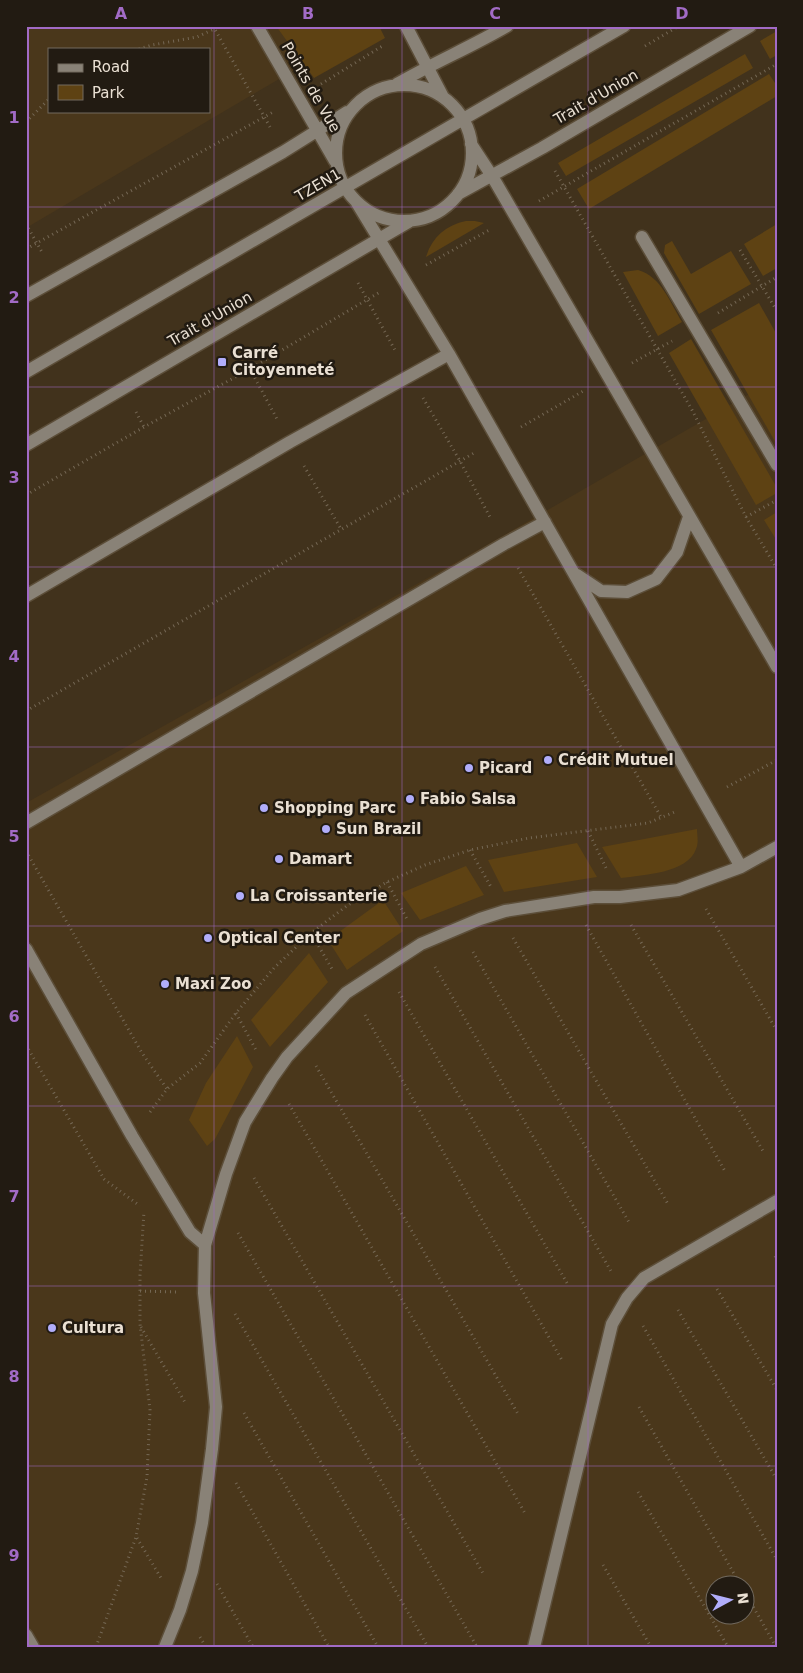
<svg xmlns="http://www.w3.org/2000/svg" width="803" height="1673" font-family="'DejaVu Sans',sans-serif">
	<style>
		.built { fill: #4a371b; fill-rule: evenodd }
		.green { fill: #5e4213 }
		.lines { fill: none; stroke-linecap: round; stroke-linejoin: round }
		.minor-casing { stroke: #5c4e39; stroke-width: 15 }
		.path { stroke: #756855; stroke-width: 3; stroke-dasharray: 1 4; stroke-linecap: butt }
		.minor { stroke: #898277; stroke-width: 12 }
		.grid { fill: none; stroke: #a26bc6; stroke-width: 1; stroke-opacity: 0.55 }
		.poi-dot { fill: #b1adfa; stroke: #221b12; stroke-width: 2 }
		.labels { text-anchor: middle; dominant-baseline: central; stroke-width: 5; stroke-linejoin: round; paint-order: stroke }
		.street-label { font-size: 15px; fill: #eae0d3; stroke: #221b12 }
		.poi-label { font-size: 15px; font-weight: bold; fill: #eae0d3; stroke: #221b12; text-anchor: start }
		.neatline { fill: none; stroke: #a26bc6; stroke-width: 2 }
		.grid-label { font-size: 16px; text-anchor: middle; font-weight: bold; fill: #a26bc6 }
	</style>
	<rect width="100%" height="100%" fill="#41321c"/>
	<path class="built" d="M26,26H369L26,228ZM49,49H209V111H49Z
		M777,378V1647H26V803L499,538ZM716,1586H746V1616H716Z"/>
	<path class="green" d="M276,26H379L385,38L314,78Z
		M777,31V55L770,59L760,41Z
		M745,54L753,68L566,176L558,163Z
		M769,74L777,86V96L589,209L577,189Z
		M466,221H475L484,223L426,257C432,237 446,225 466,221Z
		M777,224V268L763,276L744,244Z
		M672,241L691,274L731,251L751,284L699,314L664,253L665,245Z
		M638,270C661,276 671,304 682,322L658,336L623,272Z
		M759,303L777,335V445L711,330Z
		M691,339L777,488V493L756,505L669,353Z
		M777,512V541L764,520Z
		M697,829C697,836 699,842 696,849C688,873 643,875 621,878L602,847Z
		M577,843L597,877L504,892L488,860Z
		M466,866L484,895L420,920L401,893Z
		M383,900L403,931L347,970L328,940Z
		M309,953L328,982L270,1047L251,1020Z
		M237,1036L253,1067L215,1139L207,1146L189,1120L206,1083Z"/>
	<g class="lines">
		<g class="minor-casing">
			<path id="minor" d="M257,26L335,161
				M406,26L443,97
				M397,84C433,63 471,47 507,26
				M336 153a68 68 0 1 1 136 0a68 68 0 1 1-136 0Z
				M471,144L492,176L777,667
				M458,194L542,148L750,26
				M357,203L449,354L741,867
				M642,237L777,465
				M26,296L283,152L347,112
				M26,372L624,26
				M26,445L410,221
				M577,575L601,591L627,592L656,579L677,552L689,517
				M26,596L290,442L449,354
				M26,823L504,544L545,522
				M26,949L132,1136L190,1232L205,1245
				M26,1635L33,1647
				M165,1647L180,1610L192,1571L202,1523L212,1449L216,1407L204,1293L205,1245L226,1174L245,1122L272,1078L287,1057L346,993L421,944L480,919L505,911L594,897H620L678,890L741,867L777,847
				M534,1647L612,1324L627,1298L644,1278L777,1201"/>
		</g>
		<path class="path" d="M213,26L270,127
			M645,46L679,26
			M139,49L152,45L197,37L214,29
			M321,84L384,45
			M26,122L49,99
			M555,171L692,410L746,517L777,569
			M539,201L777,64
			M26,224L43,254
			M26,249L275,111
			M740,250L777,311
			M426,265L491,229
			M358,283L396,352
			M718,313L777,277
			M632,363L672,341
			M250,369L277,419
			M423,398L460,461L491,519
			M136,412L144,427
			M521,427L585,390
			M304,466L341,529
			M26,495L144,427L250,369L380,292
			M746,517L777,500
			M518,568L661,817
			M26,711L474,453
			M727,787L777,760
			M588,831L606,868
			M470,850L491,887
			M26,851L142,1053L167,1089
			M387,882L408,921
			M706,909L777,1031
			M586,925L726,1173
			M631,925L763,1151
			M311,933L332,969
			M513,938L668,1204
			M473,952L630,1224
			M435,967L612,1273
			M399,992L567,1283
			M236,1013L257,1052
			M365,1015L563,1362
			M26,1045L104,1179L140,1206
			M316,1066L518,1414
			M289,1104L526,1515
			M150,1112L167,1089L200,1063L236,1013L274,968L311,933L348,905L387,882L425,865L470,850L529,838L648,823L677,811
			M254,1178L484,1575
			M238,1233L477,1647
			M775,1256L777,1260
			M717,1289L777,1390
			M140,1291L177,1292
			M678,1310L777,1480
			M235,1314L428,1647
			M643,1326L777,1560
			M141,1327L186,1404
			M639,1407L741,1586
			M244,1413L378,1647
			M236,1483L329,1647
			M638,1492L728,1647
			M137,1538L161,1578
			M603,1565L651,1647
			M217,1584L253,1647
			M746,1594L776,1647
			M200,1637L206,1647
			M96,1647L136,1537L147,1477L150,1410L140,1324V1275L144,1211"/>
		<use href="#minor" class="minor"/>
	</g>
	<path class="grid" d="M214,26V1647M402,26V1647M588,26V1647M26,207H777M26,387H777M26,567H777M26,747H777M26,926H777M26,1106H777M26,1286H777M26,1466H777"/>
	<g class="poi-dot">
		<rect x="217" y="357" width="10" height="10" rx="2.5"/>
		<circle cx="548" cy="760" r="5"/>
		<circle cx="469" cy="768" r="5"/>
		<circle cx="410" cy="799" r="5"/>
		<circle cx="264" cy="808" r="5"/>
		<circle cx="326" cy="829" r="5"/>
		<circle cx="279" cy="859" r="5"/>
		<circle cx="240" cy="896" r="5"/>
		<circle cx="208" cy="938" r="5"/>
		<circle cx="165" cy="984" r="5"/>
		<circle cx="52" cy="1328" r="5"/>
	</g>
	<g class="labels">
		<g class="street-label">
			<text transform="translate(311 87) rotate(60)">Points de Vue</text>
			<text transform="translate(596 97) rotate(-30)">Trait d'Union</text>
			<text transform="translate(318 185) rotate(-30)">TZEN1</text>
			<text transform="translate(210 319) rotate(-30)">Trait d'Union</text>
		</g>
		<g class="poi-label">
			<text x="232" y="353">Carré<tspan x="232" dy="17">Citoyenneté</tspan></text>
			<text x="558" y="760">Crédit Mutuel</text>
			<text x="479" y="768">Picard</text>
			<text x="420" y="799">Fabio Salsa</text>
			<text x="274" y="808">Shopping Parc</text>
			<text x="336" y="829">Sun Brazil</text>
			<text x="289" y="859">Damart</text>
			<text x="250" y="896">La Croissanterie</text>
			<text x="218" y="938">Optical Center</text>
			<text x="175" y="984">Maxi Zoo</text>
			<text x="62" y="1328">Cultura</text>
		</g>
	</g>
	<rect width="803" height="1673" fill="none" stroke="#221b12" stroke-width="55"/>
	<rect x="48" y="48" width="162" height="65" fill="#221b12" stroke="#726a5f"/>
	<rect x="58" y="64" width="25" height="8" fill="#898277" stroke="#726a5f"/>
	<text x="92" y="72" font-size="15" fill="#eae0d3">Road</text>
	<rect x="58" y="85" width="25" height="15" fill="#5e4213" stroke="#726a5f"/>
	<text x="92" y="98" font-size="15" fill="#eae0d3">Park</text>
	<g transform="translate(730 1600) rotate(83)"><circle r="24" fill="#221b12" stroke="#726a5f"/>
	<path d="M0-4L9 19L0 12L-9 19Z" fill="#b1adfa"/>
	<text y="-8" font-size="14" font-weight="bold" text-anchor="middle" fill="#eae0d3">N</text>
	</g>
	<rect x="28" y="28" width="748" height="1618" class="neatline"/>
	<g class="grid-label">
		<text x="121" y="19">A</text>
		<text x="308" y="19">B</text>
		<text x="495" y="19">C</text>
		<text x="682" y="19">D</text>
		<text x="14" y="123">1</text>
		<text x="14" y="303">2</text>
		<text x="14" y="483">3</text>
		<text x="14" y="662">4</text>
		<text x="14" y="842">5</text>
		<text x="14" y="1022">6</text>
		<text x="14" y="1202">7</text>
		<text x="14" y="1382">8</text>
		<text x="14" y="1561">9</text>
	</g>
</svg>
